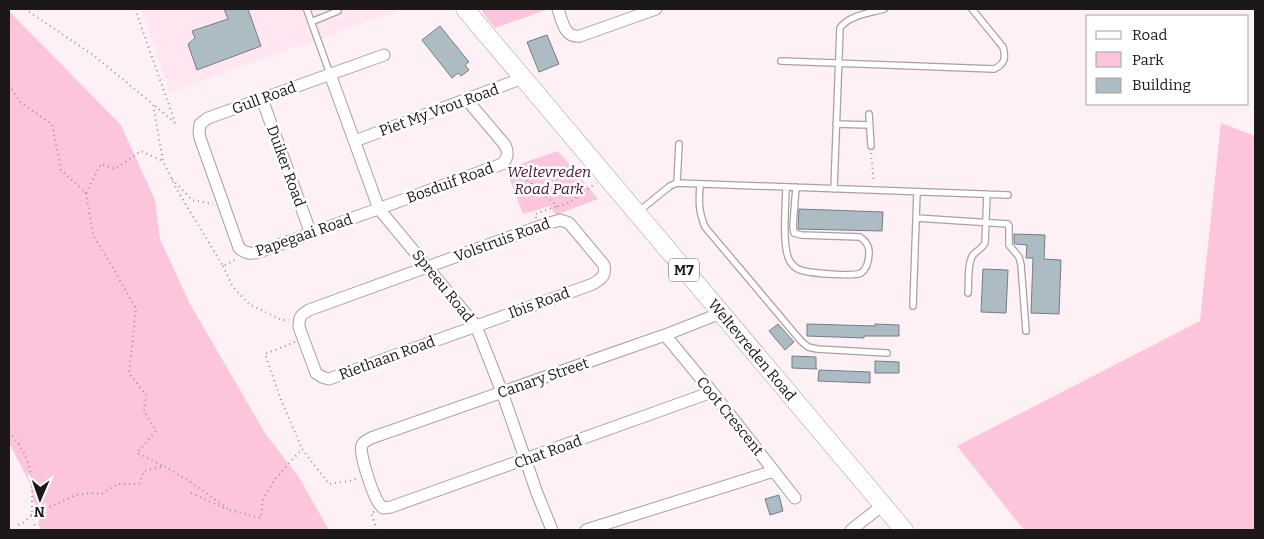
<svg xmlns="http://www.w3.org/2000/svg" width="1264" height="539" font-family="Bitter,serif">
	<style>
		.built { fill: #ffe6f0 }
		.green { fill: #fcc5dc }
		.building { fill: #adbbc3; stroke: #727f86 }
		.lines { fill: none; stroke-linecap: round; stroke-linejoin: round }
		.lane-casing { stroke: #ac9ea3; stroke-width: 8 }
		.street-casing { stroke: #ac9ea3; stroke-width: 13 }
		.primary-casing { stroke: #ac9ea3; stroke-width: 19 }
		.path { stroke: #9a9194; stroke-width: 2; stroke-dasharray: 1 4; stroke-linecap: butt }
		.lane { stroke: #fff; stroke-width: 5.5 }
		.street { stroke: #fff; stroke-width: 11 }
		.primary { stroke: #fff; stroke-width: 18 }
		.labels { text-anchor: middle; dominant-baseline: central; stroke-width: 5; stroke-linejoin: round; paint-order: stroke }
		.shield { fill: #fff; stroke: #605d5e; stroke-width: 1 }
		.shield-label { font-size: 14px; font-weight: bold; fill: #1c1719 }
		.street-label { font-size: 15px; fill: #1c1719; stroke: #fff }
		.park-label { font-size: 15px; font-style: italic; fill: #4d0e31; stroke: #fff }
	</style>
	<rect width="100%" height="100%" fill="#fef1f6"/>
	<path class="built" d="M141,9H403L170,92Z"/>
	<path class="green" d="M482,9H549L495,28L483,13Z
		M9,11L121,125L155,200L160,239L190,304L265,433L300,479L329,530H40L30,483L9,443Z
		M1221,123L1255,136V530H1024L957,446L1200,321Z
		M558,151L598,199L556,215L550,206L523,214L509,177L522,171L520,164Z"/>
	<path class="building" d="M224,9H248L261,46L197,70L188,44L195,38L192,31L228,19Z
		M440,26L469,62L465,65L469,70L461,76L458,73L452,78L422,40Z
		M547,35L559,64L539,72L527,42Z
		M799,209L883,212L882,231L798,229Z
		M1014,234L1045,235L1044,259L1061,260L1059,314L1031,313L1033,258H1026L1027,245L1015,244L1014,243Z
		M983,269L1008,270L1006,313L981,312Z
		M778,324L794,342L785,350L769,331Z
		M807,324L875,326V324L899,325V336H864V338L807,336Z
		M792,356L816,357V367L817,369L792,368Z
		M875,361L899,362V373H875Z
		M819,370L870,372V383L818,381Z
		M779,495L783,511L770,515L765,499Z"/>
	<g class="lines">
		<g class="lane-casing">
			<path id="lane" d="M307,10L330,74
				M311,22L338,11
				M781,61L994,69C1005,64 1006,58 1003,47L972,9
				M869,114L871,146
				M836,124L870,125
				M677,183L679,144
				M700,184C699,201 698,210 705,227L801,341L808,347L817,349L887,353
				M786,187C786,204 781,250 791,263C794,267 799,270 804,271C812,273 854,277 861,273C867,269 869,260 869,252C869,245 866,241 860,237L801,235L794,233L793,226L796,187
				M834,189L840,28C849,15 870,13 884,9
				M638,212L670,186L677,183L1008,195
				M916,218L1008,224L1009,226V245L1019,257L1021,265L1026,331
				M968,293C969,284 967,263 973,255C977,250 982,249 985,243L987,194
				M913,306L917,192"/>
		</g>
		<g class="street-casing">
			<path id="street" d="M558,9C562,20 564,38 580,36L656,9
				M384,55L208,118L200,124L199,133L200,138L239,248C246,254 251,254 259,252L502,164C508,158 509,153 505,145L467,100
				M330,74L379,209L476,326L502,392L537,493L552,530
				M262,99L311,234
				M355,141L523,78
				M560,220L569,223L604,265C606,276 602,278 593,284L329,379L322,377L316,373L299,327C299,316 301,315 309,310L540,226Z
				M665,335L712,392L795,498
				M712,392L391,507L383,508C381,506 379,504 378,502C373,494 358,452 362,445C364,441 368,440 371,438L665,335L721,313
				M586,530L774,471
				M851,530L883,505"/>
		</g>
		<g class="primary-casing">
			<path id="primary" d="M465,9L904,530"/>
		</g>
		<path class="path" d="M25,9L93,55L153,104
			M135,9L175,122
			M9,85L21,103L52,124L61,170L86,193L93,235L112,266L136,309L129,373L146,395L144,411L156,431L137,453L164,466
			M175,123L153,104L163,161L177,190L223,266L237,259
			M871,153L874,183
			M513,166L540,192L558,206L567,204L596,183
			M172,179L192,200L213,204
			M86,193L101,164L115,169L141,151L162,161
			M536,218L535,214L558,206
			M223,266L233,287L249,304L282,320H289
			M295,342L265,354L281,400L302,449
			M9,432C13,437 18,442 21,448C34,467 32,493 32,515L23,523L15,526
			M191,493L226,509
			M230,510L261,518L263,499L276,478L302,449L329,484L349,481L359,478
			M374,512L371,513L377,530
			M36,530L32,515L76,495L90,493L101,494L118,484H139L144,471L164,466L189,481L231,511"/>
		<use href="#lane" class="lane"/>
		<use href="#street" class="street"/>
		<use href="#primary" class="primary"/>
	</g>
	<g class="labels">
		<rect class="shield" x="669" y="258.5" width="30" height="23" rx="4"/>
		<g class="shield-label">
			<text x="684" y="270">M7</text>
		</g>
		<g class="street-label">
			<text transform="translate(264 98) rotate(-20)">Gull Road</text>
			<text transform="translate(439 110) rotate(-20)">Piet My Vrou Road</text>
			<text transform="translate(286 166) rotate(70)">Duiker Road</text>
			<text transform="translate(450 183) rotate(-20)">Bosduif Road</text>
			<text transform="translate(304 235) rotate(-19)">Papegaai Road</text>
			<text transform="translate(502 240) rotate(-20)">Volstruis Road</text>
			<text transform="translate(443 286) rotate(51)">Spreeu Road</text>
			<text transform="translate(539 303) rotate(-20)">Ibis Road</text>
			<text transform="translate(752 350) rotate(50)">Weltevreden Road</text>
			<text transform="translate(387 358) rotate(-20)">Riethaan Road</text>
			<text transform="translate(543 378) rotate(-19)">Canary Street</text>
			<text transform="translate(730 416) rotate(51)">Coot Crescent</text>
			<text transform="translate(548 452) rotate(-20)">Chat Road</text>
		</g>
		<g class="park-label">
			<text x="549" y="172">Weltevreden<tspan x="549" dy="17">Road Park</tspan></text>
		</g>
	</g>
	<rect width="1264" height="539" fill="none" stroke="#1c1719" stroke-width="20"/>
	<rect x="1086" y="15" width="162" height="90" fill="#ffffff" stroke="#a4a2a3"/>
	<rect x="1096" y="31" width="25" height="8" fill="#ffffff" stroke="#a4a2a3"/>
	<text x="1132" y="40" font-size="15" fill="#1c1719">Road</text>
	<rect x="1096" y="52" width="25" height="15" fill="#fcc5dc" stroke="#a4a2a3"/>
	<text x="1132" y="65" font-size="15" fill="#1c1719">Park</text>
	<rect x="1096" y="78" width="25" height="15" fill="#adbbc3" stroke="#a4a2a3"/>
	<text x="1132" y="90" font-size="15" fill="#1c1719">Building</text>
	<g transform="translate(40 499) rotate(182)" stroke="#ffffff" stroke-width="4" paint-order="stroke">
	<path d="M0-4L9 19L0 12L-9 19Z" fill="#1c1719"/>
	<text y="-8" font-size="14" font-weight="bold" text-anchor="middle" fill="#1c1719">N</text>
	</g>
</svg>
